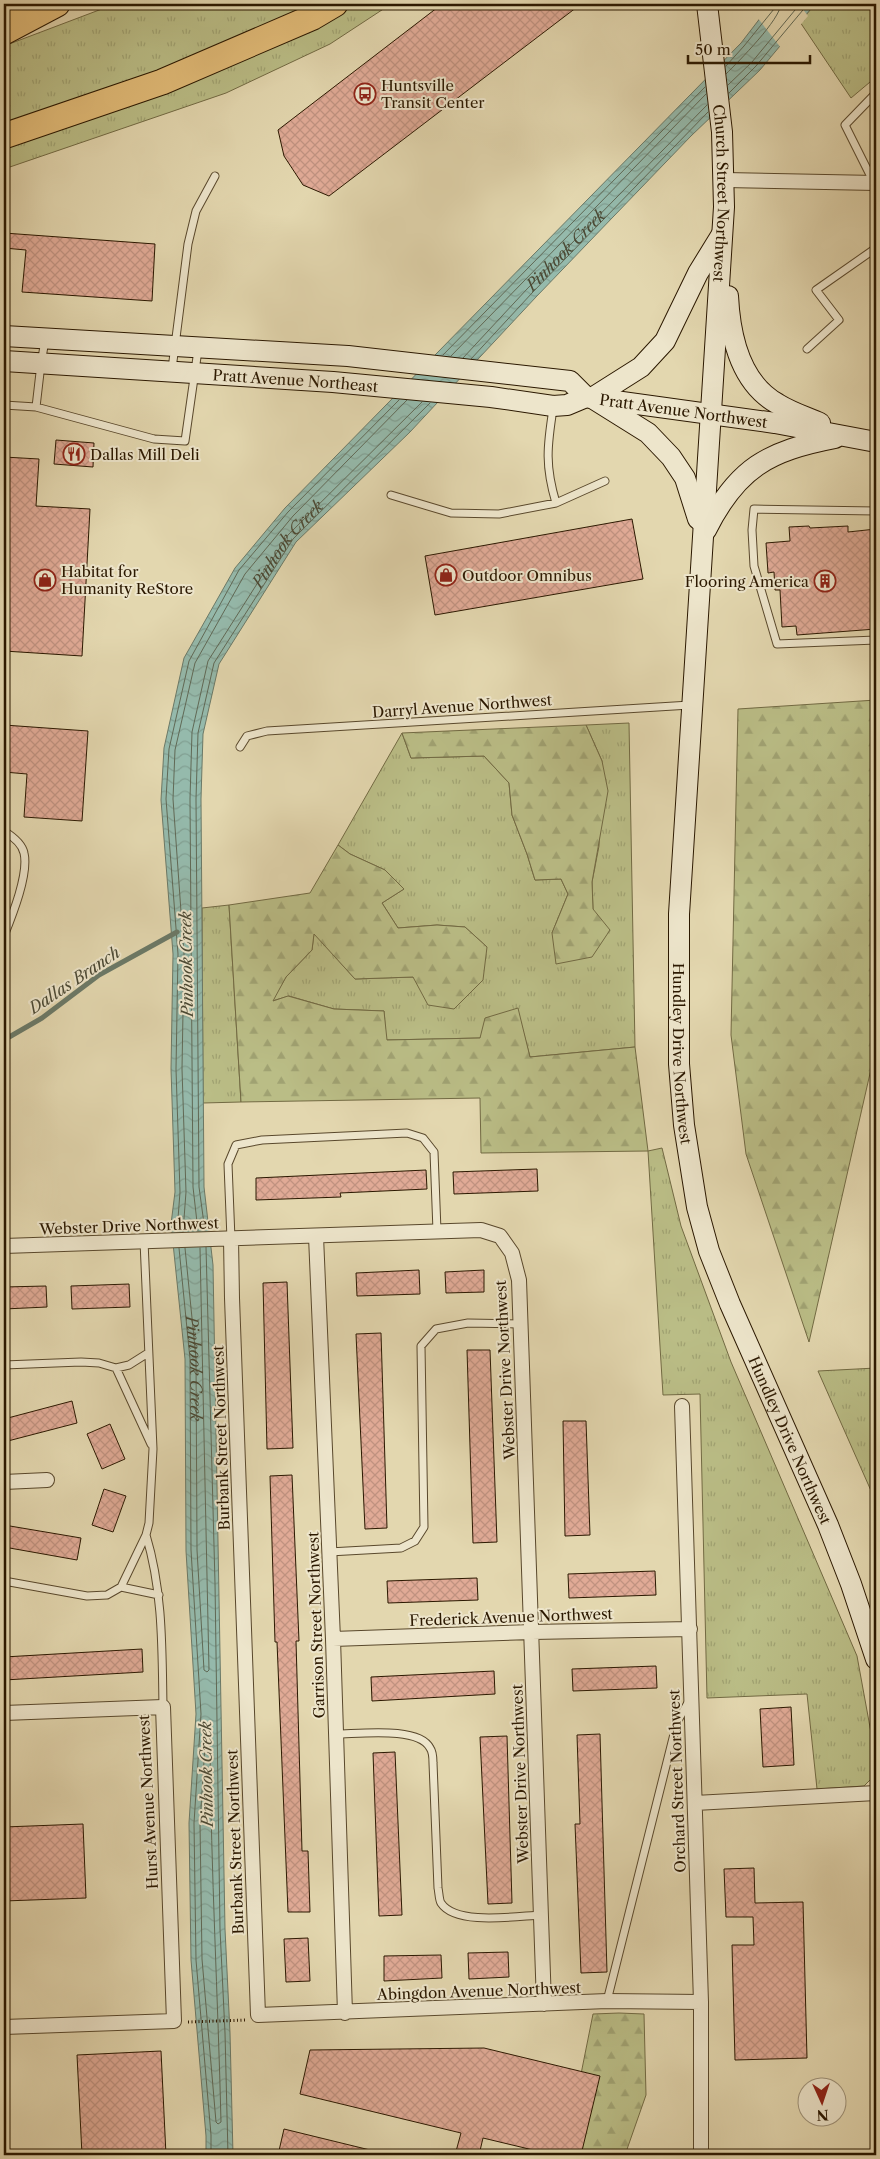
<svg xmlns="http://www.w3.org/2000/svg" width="880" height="2159" font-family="'Libre Caslon Text',serif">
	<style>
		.grass { fill: url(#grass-tufts); stroke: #726a43 }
		.forest { fill: url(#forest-firs); stroke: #726a43 }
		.water { fill: url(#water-waves); stroke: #6b7967 }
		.pier { fill: #e3d7af }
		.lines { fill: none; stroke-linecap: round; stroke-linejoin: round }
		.shore { stroke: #606956; stroke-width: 1 }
		.stream { stroke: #6b7967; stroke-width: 5 }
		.building { fill: url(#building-cross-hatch); stroke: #2b1800 }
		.lane-casing { stroke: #59482c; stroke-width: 9 }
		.street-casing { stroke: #59482c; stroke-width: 16 }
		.secondary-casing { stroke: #2b1800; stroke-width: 22 }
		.highway-casing { stroke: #2b1800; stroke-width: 27 }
		.path { stroke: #2b1800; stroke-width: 3; stroke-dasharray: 1 2.5; stroke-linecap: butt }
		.lane { stroke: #ede5cb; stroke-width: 7 }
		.street { stroke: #ede5cb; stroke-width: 14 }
		.secondary { stroke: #ede5cb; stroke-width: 20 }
		.highway { stroke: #e2bc78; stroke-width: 25 }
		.labels { text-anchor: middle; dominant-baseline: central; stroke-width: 4; stroke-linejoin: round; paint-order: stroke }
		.poi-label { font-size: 15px; fill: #2b1800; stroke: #ede5cb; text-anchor: start }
		.street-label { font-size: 15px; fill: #2b1800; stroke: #ede5cb }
		.water-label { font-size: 16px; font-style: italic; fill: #4b4934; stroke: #ede5cb }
	</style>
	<defs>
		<pattern id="grass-tufts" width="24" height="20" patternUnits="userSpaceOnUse" patternTransform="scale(1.25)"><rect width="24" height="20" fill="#babd86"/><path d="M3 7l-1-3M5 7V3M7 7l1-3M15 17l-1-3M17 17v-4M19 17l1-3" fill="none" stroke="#a0a272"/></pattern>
		<pattern id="forest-firs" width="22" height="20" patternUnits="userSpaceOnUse" patternTransform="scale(1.25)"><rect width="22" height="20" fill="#babd86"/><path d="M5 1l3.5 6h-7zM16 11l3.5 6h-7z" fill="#a0a272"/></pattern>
		<pattern id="water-waves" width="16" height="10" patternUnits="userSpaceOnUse" patternTransform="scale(1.25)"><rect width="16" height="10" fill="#95baac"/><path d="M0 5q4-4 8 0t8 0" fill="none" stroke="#819f92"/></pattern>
		<pattern id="building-cross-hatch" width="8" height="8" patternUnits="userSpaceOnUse" patternTransform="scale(1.25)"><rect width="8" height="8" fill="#e0aa96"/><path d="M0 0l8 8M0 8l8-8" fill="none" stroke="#c09280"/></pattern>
	</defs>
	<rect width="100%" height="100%" fill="#e3d7af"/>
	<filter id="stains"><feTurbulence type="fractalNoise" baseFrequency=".004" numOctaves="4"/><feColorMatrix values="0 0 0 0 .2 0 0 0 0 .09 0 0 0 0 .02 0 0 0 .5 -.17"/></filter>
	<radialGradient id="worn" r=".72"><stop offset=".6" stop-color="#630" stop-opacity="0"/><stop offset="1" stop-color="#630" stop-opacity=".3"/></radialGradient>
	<path class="grass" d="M115,4H391L330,44L226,93L4,169V46Z
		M815,4H876V77L851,98L800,22Z
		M629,723L635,1047L530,1057L517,1008L480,1038L386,1040L384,1011L334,1009L289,996L272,1001L286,977L312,950L314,933L355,979L413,977L487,947L465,927L437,925L398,928L382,903L404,889L385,870L350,854L338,845L402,733L411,758L484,756L509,783L512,815L527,854L535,880L561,879L568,894L552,933L593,909L592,882L599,846L602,761L586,725Z
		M229,905L241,1102L203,1103L202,908Z
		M662,1148L681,1226L731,1362L857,1656L876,1760V1774L864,1786L817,1789L807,1694L707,1698L700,1394L663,1395L648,1151Z
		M876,1368V1502L818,1371Z"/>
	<path class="forest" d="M876,700V1047L809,1342L746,1154L731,1035L738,709Z
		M586,725L602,761L608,791L592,882L593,909L610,930L592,957L556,964L552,933L568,894L561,879L535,880L527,854L512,815L509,783L484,756L411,758L402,733Z
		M338,845L350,854L385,870L404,889L382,903L398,928L437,925L465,927L487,947L483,980L454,1009L428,1005L413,977L355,979L314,934L312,950L286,977L273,1001L288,996L334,1009L384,1011L387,1040L480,1038L485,1018L518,1008L530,1057L635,1047L648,1151L481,1153L480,1098L241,1102L229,905L310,893Z
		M619,2013L644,2014L646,2095L625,2155H573L580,2135V2079L593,2014Z"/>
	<path class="water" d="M771,4H815L760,70L691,136L536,297L410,432L296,542L219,664L203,734L201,799L204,1187L213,1265L225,1929L230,2033L233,2155H206V2136L191,1960L189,1823L196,1714L186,1551L185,1359L171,1224L175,1192L171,1069L173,954L161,800L164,748L184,658L235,568L285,508L741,43Z"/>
	<path class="pier" d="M768,4H799L808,16L781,48L757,17Z"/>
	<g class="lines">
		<g class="shore">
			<path d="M726,66L744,46L774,9L775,4"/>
			<path d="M726,74C739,61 780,20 781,4"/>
			<path d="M728,85L752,62L800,4"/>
			<path d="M729,93L756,66L808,4"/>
			<path d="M443,355L705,87"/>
			<path d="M451,356L706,94"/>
			<path id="s1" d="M463,358L527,289L707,105"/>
			<path d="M471,359L532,293L708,112"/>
			<path id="s2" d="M198,1231L193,1187L190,799L192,732L208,661L288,535L422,402"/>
			<path d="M205,1231L199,1187L196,799L198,733L214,663L293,539L430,403"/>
			<path d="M177,1232L180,1192L176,1069L178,954L166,799L169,749L189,661L239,570L288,512L399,400"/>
			<path d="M183,1232L186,1192L182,1069L184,954L173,799L175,750L195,663L245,574L293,516L407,400"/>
			<path d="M206,1247L215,1583L220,1929L225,2033L228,2155"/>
			<path d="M179,1248L190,1359L191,1550L201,1714L194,1823L196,1960L211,2135V2155"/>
			<path id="s3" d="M185,1248L196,1358L197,1550L204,1670L207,1672L209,1670L200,1248"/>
			<path d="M207,1744L210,1746C211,1872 218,1997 221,2122L218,2124L216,2122L202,1959L200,1823L205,1746Z"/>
		</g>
		<path class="stream" d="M4,1040L42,1018L99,975L177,932"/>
	</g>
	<path class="building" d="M442,4H581L329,196L303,185L284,156L278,130Z
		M4,233L155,244L152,301L22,292L26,250L4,248Z
		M56,440L94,443L93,467L54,464Z
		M4,457L39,459L36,506L90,509L82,656L4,651Z
		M632,519L643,579L435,615L425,556Z
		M809,526L810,528L848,526V532L876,529V629L797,635L796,626L782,627L780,590H775L774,572L768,573L766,543L790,541L789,527Z
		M4,725L88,731L82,821L24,817L27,774L4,772Z
		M537,1169L538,1191L454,1194L453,1172Z
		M426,1170L427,1189L340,1193L341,1197L256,1200V1178Z
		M419,1270L420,1294L357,1296L356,1273Z
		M484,1270V1292L446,1293L445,1272Z
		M287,1282L293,1448L267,1449L263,1283Z
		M129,1284L130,1307L72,1309L71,1286Z
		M46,1286L47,1307L4,1309V1287Z
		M381,1333L387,1528L365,1529L356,1334Z
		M467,1350H490L497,1542L473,1543Z
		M72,1401L77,1423L4,1442V1419Z
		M563,1421H586L590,1535L565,1536Z
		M110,1424L125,1459L102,1469L87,1434Z
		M292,1475L299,1641H296L302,1851H308L310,1912H288L277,1642H275L270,1476Z
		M104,1489L126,1496L113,1532L92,1525Z
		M4,1525L81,1538L77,1560L4,1547Z
		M655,1571L656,1595L569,1598L568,1574Z
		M477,1578L478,1600L388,1603L387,1581Z
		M142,1649L143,1672L4,1680V1657Z
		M656,1666L657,1688L573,1691L572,1669Z
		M494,1671L495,1694L372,1701L371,1677Z
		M791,1707L794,1765L763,1767L760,1709Z
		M600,1734L607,1972L581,1973L575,1824H580L577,1735Z
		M507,1736L512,1903L488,1904L480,1737Z
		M395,1752L402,1915L379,1916L373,1753Z
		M83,1824L86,1898L4,1901V1827Z
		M754,1868L755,1903L803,1902L807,2058L735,2060L732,1945H754L753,1917H726L724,1869Z
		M308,1938L310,1981L286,1982L284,1939Z
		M508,1952L509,1977L469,1979L468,1953Z
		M441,1955L442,1978L384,1981V1956Z
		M484,2048L600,2076L581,2155H554L483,2138L479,2155H455L461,2133L300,2094L310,2050Z
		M161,2051L166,2155H82L77,2055Z
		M284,2129L370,2150V2155H278Z"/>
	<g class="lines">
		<g class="lane-casing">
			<path id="lane" d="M874,183L845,125L876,93
				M807,349L839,320L816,290L876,248
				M172,369L188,244L196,211L215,176
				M4,405L36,407L154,439L185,441L198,350
				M36,407L41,364L45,340
				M553,409C547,447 545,466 556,503
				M391,495L451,513L499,514L556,503L605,481
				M876,511L754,509L752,530L754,566L777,644L876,640
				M240,747L247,736L267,731L690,705
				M4,831C12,836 22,843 24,853C29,874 12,916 4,936
				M231,1239L228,1164L236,1145L262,1140L407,1133L423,1138L434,1152L437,1231
				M4,1365L81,1362L99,1363L116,1368L129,1365L148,1353
				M116,1368L151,1444
				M146,1535C163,1591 162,1649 163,1707
				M329,1552L401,1548L415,1541L424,1527L421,1346L436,1329L468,1323L521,1324
				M4,1581L87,1596L107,1595L121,1587L146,1535L149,1523L153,1449L144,1241
				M121,1587L159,1595
				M336,1734C358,1734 419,1726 430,1748C433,1752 433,1759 433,1763L438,1888C439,1892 439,1900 441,1903C456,1926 517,1916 541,1915
				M607,2001L677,1722L689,1701"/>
		</g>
		<g class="street-casing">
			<path id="street" d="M725,180L876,183
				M316,1236L333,1639L345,2013
				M231,1239L232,1298L258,2015L607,2001L701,2002
				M4,1246L481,1230L500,1236L512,1253L519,1280L544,2004
				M682,1406L701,2002V2155
				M4,1482L47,1480
				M333,1639L532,1632L690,1629
				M4,1713L163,1707L174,2021L4,2027
				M695,1803L876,1793"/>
		</g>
		<g class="secondary-casing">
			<g id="secondary">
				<path id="s4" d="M707,4L722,132L724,207L679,914V1064L684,1125L697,1207L709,1251L730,1304L828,1525L851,1584L876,1659"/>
				<path d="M728,296C730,336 740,383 778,404C791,412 806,417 820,423"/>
				<path id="s5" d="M4,336L348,356L570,381L586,397L775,423L876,442"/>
				<path id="s6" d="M4,361L333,382L491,397L553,406L567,405L586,397"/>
				<path d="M698,519L685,478L671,457L648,433L592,398L641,367L665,341L698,273L722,234"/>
				<path d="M706,530C737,468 768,451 835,438"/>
			</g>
		</g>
		<g class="highway-casing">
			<path id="highway" d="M4,8L41,4
				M4,32L57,4
				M4,136L162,82L313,17L335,4"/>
		</g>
		<path class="path" d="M188,2022L246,2020"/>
		<use href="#lane" class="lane"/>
		<use href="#street" class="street"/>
		<use href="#secondary" class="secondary"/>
		<use href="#highway" class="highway"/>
	</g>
	<defs>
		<g id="bus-ring" transform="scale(1.125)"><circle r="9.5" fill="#ede5cb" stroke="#8f2418" stroke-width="1.5"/><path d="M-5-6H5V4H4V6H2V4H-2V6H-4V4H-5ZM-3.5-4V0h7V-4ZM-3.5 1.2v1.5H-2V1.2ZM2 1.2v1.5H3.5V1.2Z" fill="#8f2418"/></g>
		<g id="restaurant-ring" transform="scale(1.125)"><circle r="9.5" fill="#ede5cb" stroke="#8f2418" stroke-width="1.5"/><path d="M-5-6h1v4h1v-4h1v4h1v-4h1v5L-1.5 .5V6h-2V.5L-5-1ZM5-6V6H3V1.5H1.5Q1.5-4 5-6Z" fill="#8f2418"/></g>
		<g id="shop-ring" transform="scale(1.125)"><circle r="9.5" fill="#ede5cb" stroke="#8f2418" stroke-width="1.5"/><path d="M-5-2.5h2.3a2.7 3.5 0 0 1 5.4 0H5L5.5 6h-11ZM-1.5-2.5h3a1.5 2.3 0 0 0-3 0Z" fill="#8f2418"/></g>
		<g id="building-ring" transform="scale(1.125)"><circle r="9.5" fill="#ede5cb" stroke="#8f2418" stroke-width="1.5"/><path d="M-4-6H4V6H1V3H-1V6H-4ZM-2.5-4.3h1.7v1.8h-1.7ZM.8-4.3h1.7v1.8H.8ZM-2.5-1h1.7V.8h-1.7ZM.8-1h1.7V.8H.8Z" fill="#8f2418"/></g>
	</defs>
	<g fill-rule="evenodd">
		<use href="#bus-ring" x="365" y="94"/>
		<use href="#restaurant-ring" x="74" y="454"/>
		<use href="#shop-ring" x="446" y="575"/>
		<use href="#shop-ring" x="45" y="580"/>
		<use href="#building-ring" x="825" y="581"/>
	</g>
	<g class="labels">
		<g class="poi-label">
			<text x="381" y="85">Huntsville<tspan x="381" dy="17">Transit Center</tspan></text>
			<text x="90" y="454">Dallas Mill Deli</text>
			<text x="61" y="571">Habitat for<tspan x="61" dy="17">Humanity ReStore</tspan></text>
			<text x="462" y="575">Outdoor Omnibus</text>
			<text x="809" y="581" text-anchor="end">Flooring America</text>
		</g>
		<g class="street-label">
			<text stroke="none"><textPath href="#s4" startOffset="190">Church Street Northwest</textPath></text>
			<text stroke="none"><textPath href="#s6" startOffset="292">Pratt Avenue Northeast</textPath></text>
			<text stroke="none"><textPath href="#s5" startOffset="689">Pratt Avenue Northwest</textPath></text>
			<text transform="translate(462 706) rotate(-4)">Darryl Avenue Northwest</text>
			<text stroke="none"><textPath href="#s4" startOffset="1052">Hundley Drive Northwest</textPath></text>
			<text transform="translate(129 1226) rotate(-2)">Webster Drive Northwest</text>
			<text transform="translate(505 1370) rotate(-93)">Webster Drive Northwest</text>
			<text transform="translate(221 1438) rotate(-92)">Burbank Street Northwest</text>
			<text stroke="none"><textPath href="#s4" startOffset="1458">Hundley Drive Northwest</textPath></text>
			<text transform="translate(511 1617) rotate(-2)">Frederick Avenue Northwest</text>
			<text transform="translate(316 1625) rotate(-92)">Garrison Street Northwest</text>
			<text transform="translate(520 1774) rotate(-92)">Webster Drive Northwest</text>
			<text transform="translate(677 1781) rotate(-92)">Orchard Street Northwest</text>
			<text transform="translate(148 1802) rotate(-93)">Hurst Avenue Northwest</text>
			<text transform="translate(235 1842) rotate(-92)">Burbank Street Northwest</text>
			<text transform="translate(479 1991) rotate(-2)">Abingdon Avenue Northwest</text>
		</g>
		<g class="water-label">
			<text stroke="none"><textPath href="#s1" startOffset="149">Pinhook Creek</textPath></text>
			<text stroke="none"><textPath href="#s2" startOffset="714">Pinhook Creek</textPath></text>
			<text transform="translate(186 964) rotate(-91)">Pinhook Creek</text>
			<text transform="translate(74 980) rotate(-34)">Dallas Branch</text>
			<text stroke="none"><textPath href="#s3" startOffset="121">Pinhook Creek</textPath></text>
			<text transform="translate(206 1774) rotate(-91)">Pinhook Creek</text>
		</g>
	</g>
	<rect width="880" height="2159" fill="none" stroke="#e3d7af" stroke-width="20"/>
	<rect x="5" y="5" width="870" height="2149" fill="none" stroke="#2b1800" stroke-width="2.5"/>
	<rect x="10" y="10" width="860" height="2139" fill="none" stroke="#2b1800"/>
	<g transform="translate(822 2102) rotate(177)"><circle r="24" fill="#ede5cb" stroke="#9f937a"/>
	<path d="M0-4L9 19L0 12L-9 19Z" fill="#8f2418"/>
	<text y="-8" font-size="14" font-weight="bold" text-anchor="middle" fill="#2b1800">N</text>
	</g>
	<path d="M688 55v8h122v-8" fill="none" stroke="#2b1800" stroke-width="2.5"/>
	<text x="695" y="55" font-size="15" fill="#2b1800" stroke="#ede5cb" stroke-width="4" paint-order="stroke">50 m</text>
	<rect width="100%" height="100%" filter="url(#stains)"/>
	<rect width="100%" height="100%" fill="url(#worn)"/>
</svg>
